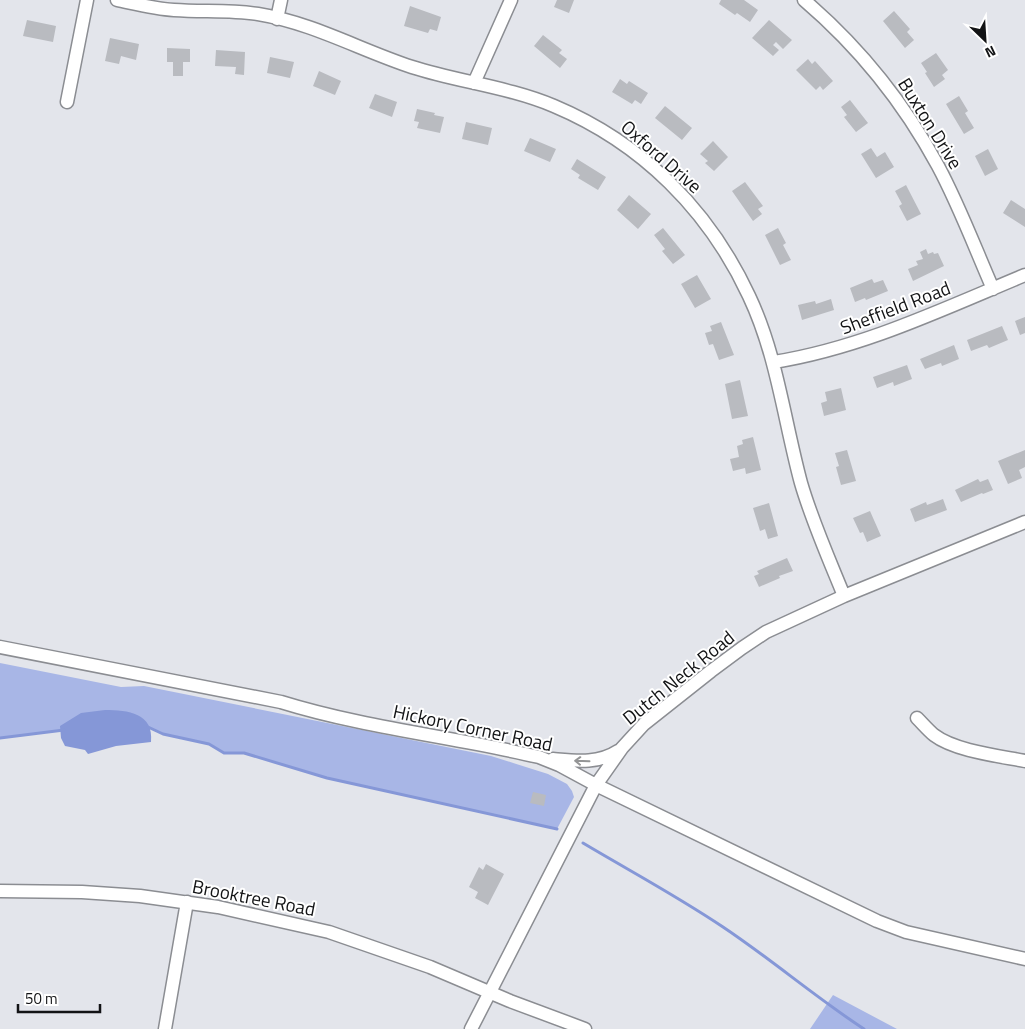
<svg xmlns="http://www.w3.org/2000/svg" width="1025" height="1029" font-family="'Titillium Web',sans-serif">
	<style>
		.green { fill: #a8b6e6 }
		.water { fill: #8597d7 }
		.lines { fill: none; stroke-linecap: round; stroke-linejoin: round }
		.stream { stroke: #8597d7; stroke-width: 3 }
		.building { fill: #b9bbc0 }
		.minor-casing { stroke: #8b8d92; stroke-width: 15 }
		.minor { stroke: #fff; stroke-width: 12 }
		.oneway { stroke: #949596 }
		.labels { text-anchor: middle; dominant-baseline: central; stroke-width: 4; stroke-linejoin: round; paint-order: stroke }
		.street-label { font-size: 19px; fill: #121315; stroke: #fff }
	</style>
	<rect width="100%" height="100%" fill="#e3e5eb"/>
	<path class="green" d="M0,663L121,687L144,686L491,756L548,774L567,784L572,791L574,797L557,829H554L327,778L244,753H224L209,744L163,734L136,722L0,738Z
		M833,995L897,1029H810Z"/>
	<path class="water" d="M105,710C128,710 154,713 151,742L116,746L88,754L85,750L65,746L61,738L60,726L81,713Z"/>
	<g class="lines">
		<path class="stream" d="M148,727L163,734L209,744L224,753H244L327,778L557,829
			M0,738L64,730
			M583,843C630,871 677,896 723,927C771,959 815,997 864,1029"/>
	</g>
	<path class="building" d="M557,0H574L569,13L554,7Z
		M721,0H744L758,10L750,22L737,13L735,15L719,4Z
		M410,6L441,17L437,31L430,29L428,33L404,26Z
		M894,11L910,29L907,32L914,40L905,48L883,21Z
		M27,20L56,26L53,42L23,36Z
		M769,20L792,40L783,49L776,42L773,45L779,50L773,56L752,38Z
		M543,35L562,50L559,53L567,59L560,68L534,46Z
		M110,38L139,44L136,60L121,56L119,64L105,61Z
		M167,48L190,49V62H183V76H173V62H167Z
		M216,50L245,52L244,75L235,74L236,67L215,66Z
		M936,53L948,70L942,75L945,79L934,87L925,73L927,72L921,63Z
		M270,57L294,62L290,78L267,73Z
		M808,59L812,64L815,61L833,81L823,90L820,86L816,90L796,70Z
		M319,71L341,81L335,95L313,86Z
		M620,79L627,84L629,81L648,93L641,104L635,100L632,104L612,92Z
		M375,94L397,102L392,117L369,108Z
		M959,96L968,111L965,113L974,128L964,134L946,104Z
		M850,100L868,123L856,132L844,117L847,115L841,107Z
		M665,106L692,128L682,140L655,118Z
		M417,109L435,113L434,115L444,117L440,133L417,128L419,122L414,121Z
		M466,122L492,128L488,145L462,139Z
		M530,138L556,149L550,162L524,151Z
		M713,141L728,157L714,171L705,163L708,161L700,154Z
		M871,148L877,157L885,152L894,167L876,178L861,154Z
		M988,149L998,169L985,176L975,156Z
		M577,159L606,177L598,190L578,178L580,175L571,169Z
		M745,182L763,206L758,209L762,214L753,221L732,191Z
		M906,185L921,214L907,221L899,206L902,204L895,191Z
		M629,195L651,214L638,229L617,210Z
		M1011,200L1025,209V227L1003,213Z
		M663,228L685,255L673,264L662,251L665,249L654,235Z
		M778,228L786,243L783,245L791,260L780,265L765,235Z
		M926,249L928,254L933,252L934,254L938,253L944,266L913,281L908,269L918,265L916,261L923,259L920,252Z
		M697,275L711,299L695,308L681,284Z
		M872,279L874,283L883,280L888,291L866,300L865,298L855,302L850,288Z
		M831,299L834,310L802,320L798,305L815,301L816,304Z
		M1025,317V333L1020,335L1015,321Z
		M721,322L734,355L719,360L713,344L709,345L705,333L712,331L710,326Z
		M1002,326L1008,340L989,348L987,345L971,351L967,340Z
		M954,345L959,359L942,366L941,363L925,369L920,359Z
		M907,365L912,379L894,386L893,382L877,388L873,377Z
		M740,380L748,416L732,419L725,384Z
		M841,388L846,410L824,416L821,403L827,401L825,392Z
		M753,437L761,470L746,474L745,468L733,471L730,459L739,457L737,446L743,444L742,440Z
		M847,450L856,481L841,485L836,467L839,466L835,453Z
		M1025,450V467L1019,470L1022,478L1008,484L998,461Z
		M978,479L980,482L988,479L993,490L983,494L982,493L961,502L955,490Z
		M943,499L947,510L915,522L910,509L926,502L927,505Z
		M769,503L778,536L768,539L765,529L760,531L753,508Z
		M870,511L881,536L867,542L863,532L860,533L853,518Z
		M787,558L793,571L779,576L780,578L759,587L754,576L759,574L757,571Z
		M533,792L546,795L544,806L530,803Z
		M486,864L504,874L488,905L475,898L478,892L469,887L479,867L483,870Z"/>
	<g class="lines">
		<g class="minor-casing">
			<path id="minor" d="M117,0C136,4 155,9 174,10C202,12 230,10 258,14C313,23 360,50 412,67C459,82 509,87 554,106C642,143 709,210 749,296C777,355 784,420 801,483C812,521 829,559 844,596
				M804,0C859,47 904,103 938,166C959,205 975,248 993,289
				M277,19L281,0
				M474,83L511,0
				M67,102L87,0
				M774,362C862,348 943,309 1025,275
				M0,647L281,702C365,728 454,737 539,757L559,765L596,785L877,921L906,932L1025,959
				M917,718C923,724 928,730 934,735C955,751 999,756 1025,761
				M553,759C576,761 598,764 618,751
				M0,891L82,892L140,896L218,907L329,932L430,967L510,1001L585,1029
				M165,1029L187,902
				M471,1029L596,785L622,748L644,724L711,671L742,648L766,632L844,596L1025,522"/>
		</g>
		<use href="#minor" class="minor"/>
	</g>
	<defs><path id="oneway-shaft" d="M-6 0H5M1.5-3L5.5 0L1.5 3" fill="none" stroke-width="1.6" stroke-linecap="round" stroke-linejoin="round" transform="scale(1.25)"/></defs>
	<use class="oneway" href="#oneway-shaft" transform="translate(582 761) rotate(-178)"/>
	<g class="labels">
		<g class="street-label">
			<text transform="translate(931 123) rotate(58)">Buxton Drive</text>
			<text transform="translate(662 156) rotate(41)">Oxford Drive</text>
			<text transform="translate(895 307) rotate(-21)">Sheffield Road</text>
			<text transform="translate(678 677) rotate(-39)">Dutch Neck Road</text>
			<text transform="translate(473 727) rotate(12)">Hickory Corner Road</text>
			<text transform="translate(254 897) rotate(11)">Brooktree Road</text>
		</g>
	</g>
	<g transform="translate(985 40) rotate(155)" stroke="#ffffff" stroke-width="4" paint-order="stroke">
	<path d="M0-4L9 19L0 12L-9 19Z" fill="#121315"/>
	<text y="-8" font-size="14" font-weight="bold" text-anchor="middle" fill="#121315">N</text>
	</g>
	<path d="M18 1004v8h82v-8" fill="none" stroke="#121315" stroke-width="2.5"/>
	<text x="25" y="1004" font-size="15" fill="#121315" stroke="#ffffff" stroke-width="4" paint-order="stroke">50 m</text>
</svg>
